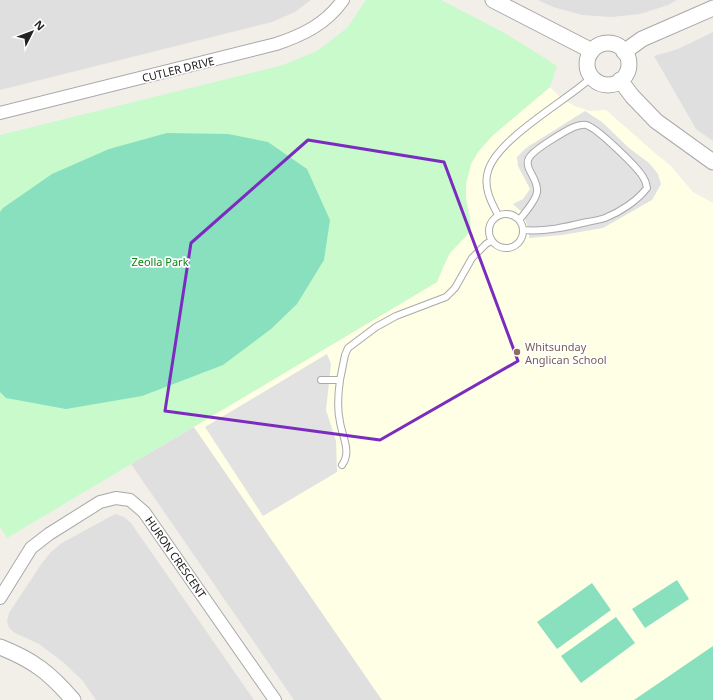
<svg xmlns="http://www.w3.org/2000/svg" width="713" height="700" font-family="'Noto Sans',sans-serif">
	<style>
		.residential { fill: #e0dfdf }
		.education { fill: #ffffe5 }
		.park { fill: #c8facc }
		.pitch { fill: #88e0be }
		.parking { fill: #e2e2e2 }
		.lines { fill: none; stroke-linecap: round; stroke-linejoin: round }
		.service-casing { stroke: #a9a9a9; stroke-width: 8 }
		.minor-casing { stroke: #a9a9a9; stroke-width: 14 }
		.tertiary-casing { stroke: #a9a9a9; stroke-width: 17 }
		.service { stroke: #fff; stroke-width: 6 }
		.minor { stroke: #fff; stroke-width: 12 }
		.tertiary { stroke: #fff; stroke-width: 15 }
		.marked { fill: none; stroke: #7b2cbf; stroke-width: 3; stroke-linejoin: round }
		.education-dot { fill: #8d6e63; stroke: #fff; stroke-width: 1.5 }
		.labels { text-anchor: middle; dominant-baseline: central; stroke-width: 3.5; stroke-linejoin: round; paint-order: stroke }
		.street-label { font-size: 11px; fill: #222; stroke: #fff }
		.park-label { font-size: 11px; fill: #0c8416; stroke: #fff }
		.education-label { font-size: 11px; fill: #785e54; stroke: #fff; text-anchor: start }
	</style>
	<rect width="100%" height="100%" fill="#f2efe9"/>
	<path class="residential" d="M0,0H311L295,12L272,22L0,90Z
		M538,0H677L668,5L640,14L611,17L582,15L553,7Z
		M713,32V141L696,129L654,56L678,49Z
		M194,427L382,700H294L131,464Z
		M115,514L124,517L131,523L254,700H96L82,680L63,662L39,644L15,633L9,628L7,621L9,613L42,563L51,552L62,543Z"/>
	<path class="education" d="M550,87L562,99L575,106L589,111L606,110L655,153L670,165L693,192L713,203V700H382L194,427L437,282L444,265L450,253L459,243L471,219L466,199V184L471,164L478,152L492,136Z"/>
	<path class="park" d="M366,0H441L501,31L529,48L557,66L550,87L492,136L478,152L471,164L466,184V199L471,227L469,233L450,253L444,265L437,282L7,538L0,527V135L283,65L317,51L347,28Z"/>
	<path class="pitch" d="M167,133L228,134L268,142L307,169L330,220L324,260L297,304L271,329L223,365L142,396L66,409L6,398L0,392V212L3,208L52,174L109,149Z
		M677,580L689,599L645,628L632,609Z
		M592,583L611,610L557,649L537,622Z
		M616,617L635,643L581,683L561,656Z
		M713,646V700H634Z"/>
	<path class="parking" d="M585,111L602,122L629,148L649,163L658,174L661,184L652,200L603,228L562,235L529,238V230L522,212L513,204L523,199L530,189L518,166L517,157L526,148Z
		M327,354L331,364L326,410L336,441L337,472L263,516L205,427Z"/>
	<g class="lines">
		<g class="service-casing">
			<path id="service" d="M489 231a17 17 0 1 1 34 0a17 17 0 1 1-34 0Z
				M498,215C491,202 483,187 488,171C497,139 566,101 592,77
				M519,220C525,213 536,200 537,192C539,179 523,168 529,158C533,150 565,131 574,127C577,126 583,124 586,125C596,127 640,169 644,179C646,181 646,185 647,188C637,201 620,212 605,218C599,220 593,221 587,222C566,227 545,232 523,230
				M321,380H340C338,394 337,409 340,422C342,436 352,452 342,465
				M340,380L345,355L348,348L376,327L396,316L446,297L455,288L472,258L486,244L491,241"/>
		</g>
		<g class="minor-casing">
			<path id="minor" d="M0,113L276,44C303,35 326,24 343,0
				M0,598L31,548L49,534L100,502L116,498L130,500L144,512L275,700"/>
		</g>
		<g class="tertiary-casing">
			<path id="tertiary" d="M493,0L592,51
				M587 64a21 21 0 1 1 42 0a21 21 0 1 1-42 0Z
				M624,52L642,39L713,8
				M620,80L632,96L656,121L713,162
				M0,647C33,660 50,673 73,700"/>
		</g>
		<use href="#service" class="service"/>
		<use href="#minor" class="minor"/>
		<use href="#tertiary" class="tertiary"/>
	</g>
	<path class="marked" d="M308,140L444,162L518,361L380,440L165,411L191,243Z"/>
	<circle class="education-dot" cx="517" cy="352" r="4"/>
	<g class="labels">
		<g class="street-label">
			<text transform="translate(178 69) rotate(-14)">CUTLER DRIVE</text>
			<text transform="translate(176 557) rotate(55)">HURON CRESCENT</text>
		</g>
		<g class="park-label">
			<text x="160" y="261">Zeolla Park</text>
		</g>
		<g class="education-label">
			<text x="525" y="346">Whitsunday<tspan x="525" dy="13">Anglican School</tspan></text>
		</g>
	</g>
	<g transform="translate(32 32) rotate(48)" stroke="#ffffff" stroke-width="3" paint-order="stroke">
	<path d="M0-3L7 15L0 10L-7 15Z" fill="#222222"/>
	<text y="-6" font-size="11" font-weight="bold" text-anchor="middle" fill="#222222">N</text>
	</g>
</svg>
